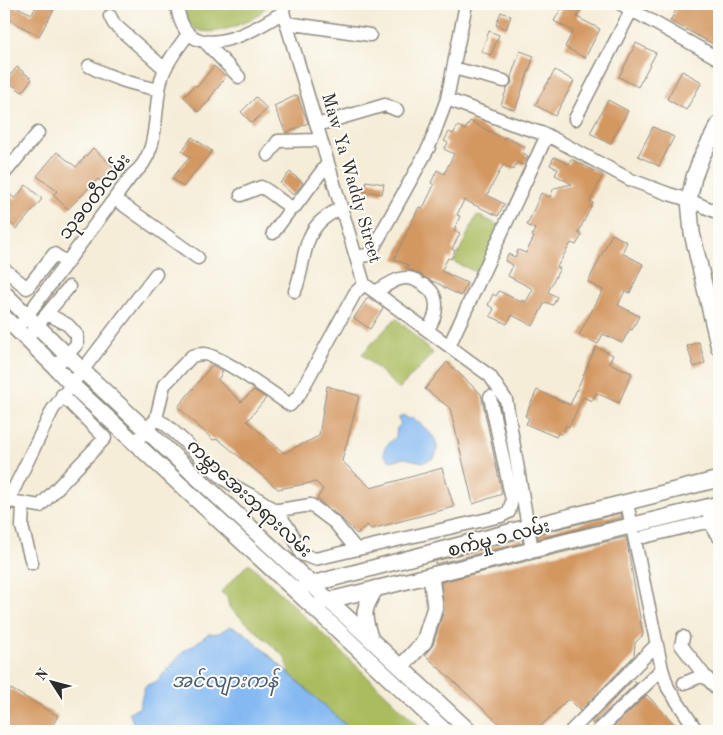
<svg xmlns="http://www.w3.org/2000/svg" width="723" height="735" font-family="'Old Standard TT','Noto Sans Myanmar',serif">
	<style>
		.green { fill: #aabc5f; stroke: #6a7445 }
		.water { fill: #84b9f2; stroke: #58728e }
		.building { fill: #d39760 }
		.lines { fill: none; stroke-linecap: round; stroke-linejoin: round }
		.minor-casing { stroke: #908c82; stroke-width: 15 }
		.major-casing { stroke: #908c82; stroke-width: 18 }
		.minor { stroke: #fff; stroke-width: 12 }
		.major { stroke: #fff; stroke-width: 15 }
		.labels { text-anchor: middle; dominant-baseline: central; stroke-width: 4; stroke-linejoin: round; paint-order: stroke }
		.street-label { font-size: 18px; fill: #2b2b2b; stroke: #fdfcf7 }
		.water-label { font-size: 19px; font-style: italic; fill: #4a5d71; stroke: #fdfcf7 }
	</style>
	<rect width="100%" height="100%" fill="#fdfcf7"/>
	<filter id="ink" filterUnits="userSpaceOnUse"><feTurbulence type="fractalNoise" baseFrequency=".02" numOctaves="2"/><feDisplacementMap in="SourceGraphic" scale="10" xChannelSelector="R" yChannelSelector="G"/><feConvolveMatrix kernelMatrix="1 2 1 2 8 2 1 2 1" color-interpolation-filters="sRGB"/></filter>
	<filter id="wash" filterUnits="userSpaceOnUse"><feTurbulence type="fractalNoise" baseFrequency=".0096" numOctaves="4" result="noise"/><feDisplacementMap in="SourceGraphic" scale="20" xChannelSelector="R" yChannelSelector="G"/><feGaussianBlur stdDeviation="1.12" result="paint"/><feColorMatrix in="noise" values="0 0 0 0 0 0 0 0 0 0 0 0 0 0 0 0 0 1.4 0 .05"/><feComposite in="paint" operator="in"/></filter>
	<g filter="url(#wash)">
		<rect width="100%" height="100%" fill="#f5edd8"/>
		<path class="green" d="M183,4H269C265,8 260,14 255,17C240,25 215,36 198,30C188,26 185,13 183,4Z
			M477,215L501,226L478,273L454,262Z
			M396,318L433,353L399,389L362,354Z
			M249,563L424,731H352L290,674L285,657L229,607L227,597L221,592Z"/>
		<path class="water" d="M403,415L409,419L413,417C424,429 445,439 434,458L423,462L404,458L391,461C376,452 387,445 396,437L397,428L401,424L398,419Z
			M230,626L245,633L352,731H117L120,727L127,728L133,722L129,712L139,708L145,686L157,681L185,650L191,647L208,634L219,633Z"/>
		<g id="blocks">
			<path class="building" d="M4,4H10L32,14L38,4H57L39,36L4,17Z
				M564,4H584L577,17L600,29L585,58L565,47L573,31L554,21Z
				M663,4H719V47L670,21L676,10Z
				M501,12L511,16L506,29L496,25Z
				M489,31L499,35L491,55L481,52Z
				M636,43L656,53L638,87L619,77Z
				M520,51L534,56L515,110L501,105L507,88L512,83L511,77Z
				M214,66L226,77L209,99L210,100L198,112L184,97L195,85L197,87Z
				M17,67L32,79L22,92L6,80Z
				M555,70L574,81L555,116L535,105Z
				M682,71L702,82L686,110L667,99Z
				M297,95L308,123L286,133L274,106Z
				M256,97L267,109L252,123L241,112Z
				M608,100L628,111L610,144L590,133Z
				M470,121L504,139L505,137L525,147L522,152L528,156L524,165L517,162L513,170L503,165L487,195L504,204L498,216L464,200L457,215L460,216L454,230L460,233L452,249L455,251L451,259L448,258L441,271L467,283L461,296L443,287V286L424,277L420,274L406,268L408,265L394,259L419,207L423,208L434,185L431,183L437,170L444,174L454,154L444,149L448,143L444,141L449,132L453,134L458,126L465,130Z
				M653,127L674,137L659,166L638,156Z
				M192,137L212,151L183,187L172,178L190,157L182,151Z
				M93,148L114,167L100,181L98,179L68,209L53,195L57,191L37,176L57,152L76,167Z
				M554,157L569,164L571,159L603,175L590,201L593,203L578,233L582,235L576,245L571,243L557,267L560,268L548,292L557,297L553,305L545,302L533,326L512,315L507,324L490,316L494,309L488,305L493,294L496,296L499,291L521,302L522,300L526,302L533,289L508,276L513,265L505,261L508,254L515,257L518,250L526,253L534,237L532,236L535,229L527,225L541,193L550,197L554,188L572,184L555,175L558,169L550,165Z
				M290,172L303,183L293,195L280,183Z
				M366,181L384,184L382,194L364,191Z
				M26,185L42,199L17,229L4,218V201L10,194L15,199Z
				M612,234L627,242L622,253L643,264L630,293L625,291L618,305L639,316L632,330L630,329L622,343L603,334L598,344L579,335L603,290L588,282Z
				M368,297L383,308L370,329L354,318Z
				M699,342L705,363L694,367L687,346Z
				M596,347L613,355L609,363L632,373L619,403L596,393L592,401L583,397L569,427L566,425L562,434L558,433L556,437L526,424L529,418L525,416L537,390L570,405Z
				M447,362L481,394L502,494L473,504L450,408L425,389Z
				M212,365L223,371L218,380L241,402L254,390L266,398L247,421L284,453L319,436L327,386L359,396L342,461L371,488L442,468L454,507L371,529L367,525L357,534L340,517L317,499L323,489L316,482L278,489L218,439L213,440L178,407Z
				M621,513L622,518L538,539V534Z
				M626,537L643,635L635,643L634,656L580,711L568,699L536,731H507L425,655L433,645L444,610L441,582Z
				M522,538L523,543L435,564V561Z
				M633,680L636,683L593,724L591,722Z
				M11,689L58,716L49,731H4V702Z
				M647,695L681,731H609Z"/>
		</g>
	</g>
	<g filter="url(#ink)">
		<use href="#blocks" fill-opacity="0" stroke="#908c82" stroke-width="1"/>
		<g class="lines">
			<g class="minor-casing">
				<path id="minor" d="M177,4C184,70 250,34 283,12
					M284,4L283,12L364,284L490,376L506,400L532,550
					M621,4L719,59
					M110,16L114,24L165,69
					M287,23L370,35
					M204,41L239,77
					M89,66C113,79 133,84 159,90
					M453,68L504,81
					M447,99L510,123L547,135L631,180L669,194L689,200L719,213
					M575,119L631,11
					M317,125L385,105L397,110
					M268,155L278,141L321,140
					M4,174L38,133
					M241,195L261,187C274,193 282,204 294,208L328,163
					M115,199L198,258
					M273,233L292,207
					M356,257L367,255L371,252L429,147L447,99L466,4
					M4,269L27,288L54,254L67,263
					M424,285C441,295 438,316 427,330
					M295,291C304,269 302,242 318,224C324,217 334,212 341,207
					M375,292C388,285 403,272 417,281
					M48,314L68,325L77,335V344L55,367
					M17,329L132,175C162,153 152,109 162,77C166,62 179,47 188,34
					M26,339L69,287
					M449,346L547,135
					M156,419L164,385L192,356C195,355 200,354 204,354C222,356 272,393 290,405L299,395L355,293L364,284
					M134,444L156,419L165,424C187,442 205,464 227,481C238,489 249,494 260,500C281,512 293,532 301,554L315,559L501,516L509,512L512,500L490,397
					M4,500L40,506L105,438L62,395
					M627,503L662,669L668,688L697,731
					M23,504L22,527L32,563
					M4,509L53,409L156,274
					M272,511L311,505L335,523L356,549
					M709,514L714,531L719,537
					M644,537L719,519
					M683,637L681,645L704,675L719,691
					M684,683L704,675
					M571,731L656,645
					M598,731L662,669"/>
			</g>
			<g class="major-casing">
				<path id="major" d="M719,124L702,156L694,177L689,200L692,233L719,348
					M4,293L83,371L469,731
					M4,317L55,367L71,384L327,620L445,731
					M304,586L528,527L719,479
					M322,602L719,504
					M370,637C362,613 363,609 376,588
					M401,667L424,642L435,607L431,576"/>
			</g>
			<use href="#minor" class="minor"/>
			<use href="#major" class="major"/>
		</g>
	</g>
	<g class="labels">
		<g class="street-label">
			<text transform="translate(351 178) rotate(74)">Maw Ya Waddy Street</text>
			<text transform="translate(95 197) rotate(-52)">သုခဝတီလမ်း</text>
			<text transform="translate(249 499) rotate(43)">ကမ္ဘာအေးဘုရားလမ်း</text>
			<text transform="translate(499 539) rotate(-14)">စက်မှု ၁ လမ်း</text>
		</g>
		<g class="water-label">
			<text x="225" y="682">အင်လျားကန်</text>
		</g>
	</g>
	<rect width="723" height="735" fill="none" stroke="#fdfcf7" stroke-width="20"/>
	<g transform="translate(52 682) rotate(306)" stroke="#fdfcf7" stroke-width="4" paint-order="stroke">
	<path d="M0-4L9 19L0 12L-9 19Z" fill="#2b2b2b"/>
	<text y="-8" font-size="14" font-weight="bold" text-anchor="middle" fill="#2b2b2b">N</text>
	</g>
</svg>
